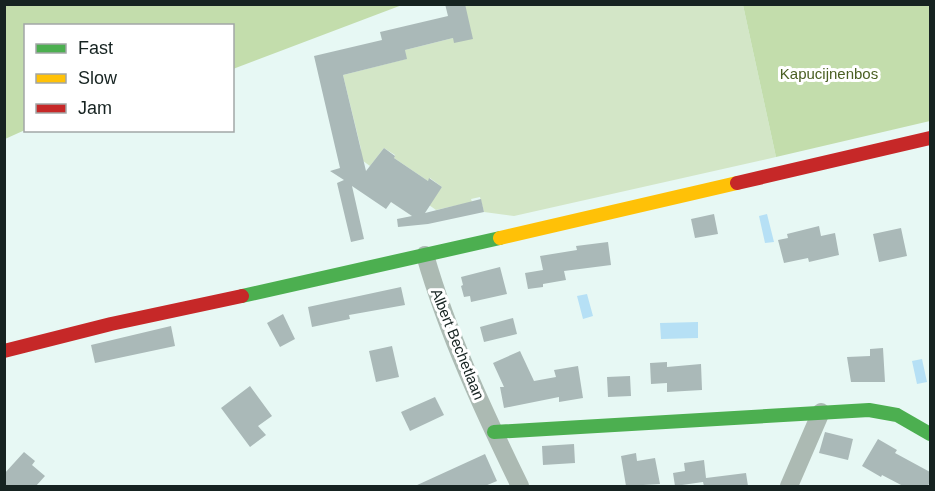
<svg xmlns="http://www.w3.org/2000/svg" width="935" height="491" font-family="Arial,sans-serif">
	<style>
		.green { fill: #d3e6c7 }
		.forest { fill: #c3ddac }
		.water { fill: #b6e0f5 }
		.building { fill: #aab9b8 }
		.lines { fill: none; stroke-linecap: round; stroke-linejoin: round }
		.street { stroke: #acbab3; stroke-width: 18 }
		.fast { stroke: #4caf50; stroke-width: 14 }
		.slow { stroke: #ffc107; stroke-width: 14 }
		.jam { stroke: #c62828; stroke-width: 14 }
		.labels { text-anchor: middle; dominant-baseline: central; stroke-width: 6; stroke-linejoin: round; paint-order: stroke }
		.park-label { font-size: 15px; fill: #4a5f23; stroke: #fff }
		.street-label { font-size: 15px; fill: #162321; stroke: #fff }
	</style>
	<rect width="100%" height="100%" fill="#e7f8f4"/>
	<path class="green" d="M465,5H743L776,157L514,216L484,212L480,197L471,199L472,202L436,210L429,205L442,187L430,178L428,181L394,158L395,155L384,148L370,166L359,158L361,149L343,75L406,59L405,50L453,38Z"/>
	<path class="forest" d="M4,5L5,4L402,5L233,69L232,26H26L25,130L5,139Z
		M743,5H930V121L776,157Z"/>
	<path class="water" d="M767,214L774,242L765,243L759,216Z
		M587,294L593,316L583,319L577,296Z
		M698,322V338L661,339L660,323Z
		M922,359L927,382L917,384L912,361Z"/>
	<path class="building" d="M445,4H465L473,39L454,43L453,38L405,50L407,59L343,75L366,171L384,148L395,156L394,158L428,181L429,178L442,187L425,213L481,199L484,212L428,224L398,227L397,219L412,216L391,202L386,209L352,186L364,239L351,242L337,183L344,180L330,171L340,168L314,56L382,40L380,32L448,16Z
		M714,214L718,234L695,238L691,219Z
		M819,226L821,236L835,233L839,255L809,262L808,258L784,263L778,240L788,238L787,234Z
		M901,228L907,256L879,262L873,234Z
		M608,242L611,265L564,271L566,280L543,284V287L528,289L525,273L543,270L540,256L577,250L576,246Z
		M500,267L507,294L471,302L470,296L464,297L461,286L463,285L461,277Z
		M401,287L405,305L349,315L350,319L312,327L308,307Z
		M283,314L295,339L280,347L267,323Z
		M513,318L517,334L484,342L480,327Z
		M171,326L175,346L95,363L91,345Z
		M392,346L399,377L376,382L369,351Z
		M883,348L885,382H851L847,357L870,356V349Z
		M520,351L534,381L556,377L554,370L578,366L583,398L559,402V397L504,408L500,387H504L493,363Z
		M667,362V367L701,364L702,390L667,392V383L651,384L650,363Z
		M630,376L631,396L608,397L607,377Z
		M250,386L272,416L258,426L266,435L250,447L221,408Z
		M435,397L444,415L410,431L401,412Z
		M825,432L853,439L848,460L819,453Z
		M878,439L897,450L895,453L930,472V481L928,486H903L882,475L881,477L862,466Z
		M574,444L575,463L543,465L542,446Z
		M24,452L35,461L32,465L45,476L36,486H4V474Z
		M636,453L637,461L655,458L660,484L626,486L621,456Z
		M485,454L497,481L485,486H415Z
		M704,460L706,478L746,473L748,486H704L703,482L675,486L673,473L685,471L684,463Z"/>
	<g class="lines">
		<path class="street" d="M425,255C448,335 484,412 520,486
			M789,486L821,412"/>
		<path class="fast" d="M242,296L500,238
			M494,432L869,410L897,415L930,434"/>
		<path class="slow" d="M500,238L737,183"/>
		<path class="jam" d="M737,183L930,138
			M4,351L111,324L242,296"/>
	</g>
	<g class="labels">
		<g class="park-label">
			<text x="829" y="73">Kapucijnenbos</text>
		</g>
		<g class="street-label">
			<text transform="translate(458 344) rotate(68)">Albert Bechetlaan</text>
		</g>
	</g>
	<rect width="935" height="491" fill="none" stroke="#162321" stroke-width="12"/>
	<rect x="24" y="24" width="210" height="108" fill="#ffffff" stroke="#a2a7a6" stroke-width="1.5"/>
	<rect x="36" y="44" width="30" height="9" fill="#4caf50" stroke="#a2a7a6" stroke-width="1.5"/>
	<text x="78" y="54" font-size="18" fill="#162321">Fast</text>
	<rect x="36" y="74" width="30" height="9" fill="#ffc107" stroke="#a2a7a6" stroke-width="1.5"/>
	<text x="78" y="84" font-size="18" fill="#162321">Slow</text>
	<rect x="36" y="104" width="30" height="9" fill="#c62828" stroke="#a2a7a6" stroke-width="1.5"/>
	<text x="78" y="114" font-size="18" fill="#162321">Jam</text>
</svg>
